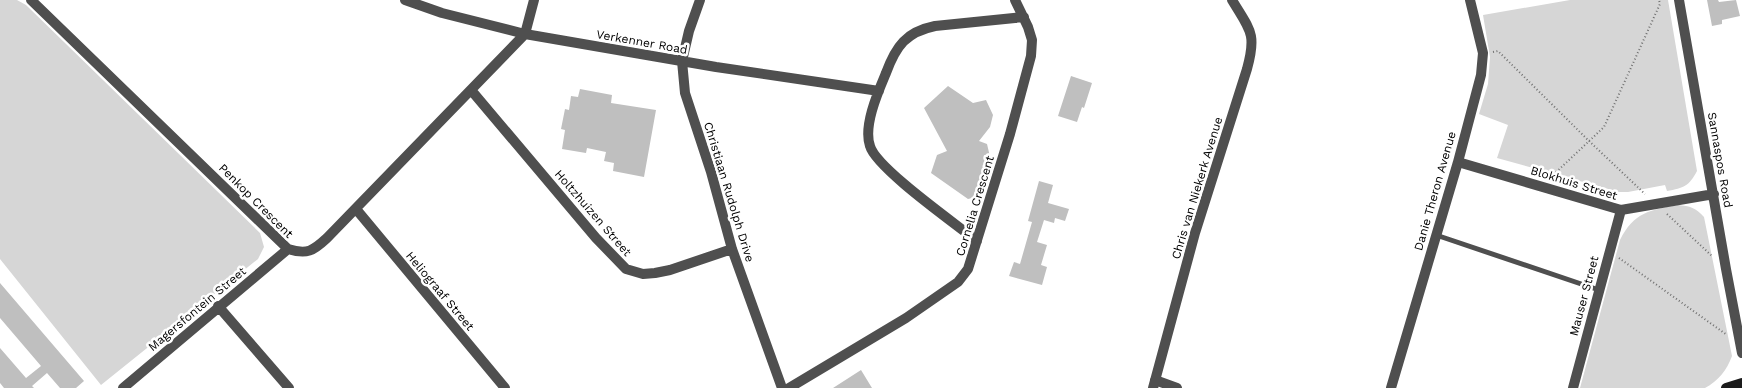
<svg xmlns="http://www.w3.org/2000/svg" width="1742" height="388" font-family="'Work Sans',sans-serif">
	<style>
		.green { fill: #d6d6d6 }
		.building { fill: #bfbfbf }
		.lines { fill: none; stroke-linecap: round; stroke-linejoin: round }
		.path { stroke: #717171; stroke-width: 2; stroke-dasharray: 1 2.5; stroke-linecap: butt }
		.lane { stroke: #4f4f4f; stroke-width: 5 }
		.street { stroke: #4f4f4f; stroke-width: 10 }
		.secondary { stroke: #1c1c1c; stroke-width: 10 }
		.labels { text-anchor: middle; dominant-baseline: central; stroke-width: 5; stroke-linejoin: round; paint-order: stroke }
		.street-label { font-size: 12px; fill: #000; stroke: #fff }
	</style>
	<rect width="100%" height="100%" fill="#fff"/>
	<path class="green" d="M0,0H17L26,5L260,233L264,247L258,259L101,385L0,259Z
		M1570,0H1668L1697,171C1689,186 1684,188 1667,191L1665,185L1628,192H1619L1497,158L1508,125L1479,114L1488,84L1490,57L1483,15Z
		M1678,205C1690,206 1696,208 1704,217L1732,356C1727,370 1718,381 1705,388H1580L1620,240C1634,212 1650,210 1678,205Z"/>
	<path class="building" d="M1707,0H1718L1719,2L1736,0L1740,16L1722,20V24L1712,26Z
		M1071,76L1092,83L1084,108L1082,107L1077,122L1058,116Z
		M948,86L973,103L986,100L993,115L990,127L979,141L987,144L991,161L981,196L968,199L931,173L937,155L947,151L924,108Z
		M580,89L612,95L611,103L656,110L644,177L613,171L614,163L604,161L606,152L587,148L586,153L562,149L565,130L561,129L565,109L569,110L571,96L578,97Z
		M1039,181L1053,185L1048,203L1069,209L1065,221L1055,218L1054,223L1044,220L1037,242L1047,245L1041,265L1047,267L1042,285L1009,276L1014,262L1020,264L1032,222L1028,221Z
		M0,283L84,381L76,388H60L47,373L32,386L34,388H4L0,383V348L26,378L41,366L0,318Z
		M861,370L872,388H833Z"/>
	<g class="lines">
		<path class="path" d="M1493,52L1498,51L1589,141L1645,194
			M1551,177L1604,127L1660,4L1659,0
			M1667,214L1713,257
			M1619,258L1727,335"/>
		<path class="lane" d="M1436,235L1599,290"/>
		<path class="street" d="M31,0L288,249C307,255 313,251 327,238L525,34L534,0
			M405,0L442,13L525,34L716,67L879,91
			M700,0L689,31L682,61L685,93L711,172L732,249L782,388
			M1679,0L1726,269L1742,353
			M471,90L596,238L626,269L643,274L655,273L670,270L732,249
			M1458,162L1621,210L1714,194
			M356,209L505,388
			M977,241C956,224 876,168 870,146C863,126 878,92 886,73C896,46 906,32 935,26L1024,17
			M218,306L289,388
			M1155,380L1177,388
			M123,388L288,249
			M789,388L906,318L958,282L968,269L1010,134L1031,56L1032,40L1028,27L1015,0
			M1153,388L1195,233L1247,69C1257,33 1250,30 1232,0
			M1391,388L1458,162L1481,75L1483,53L1470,0
			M1573,388L1621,210"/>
		<path class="secondary" d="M1726,388L1742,383"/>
	</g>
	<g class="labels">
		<g class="street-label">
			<text transform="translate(642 42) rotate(10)">Verkenner Road</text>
			<text transform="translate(1720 160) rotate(80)">Sannaspos Road</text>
			<text transform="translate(1574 183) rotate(17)">Blokhuis Street</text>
			<text transform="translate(1197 188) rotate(-73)">Chris van Niekerk Avenue</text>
			<text transform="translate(1435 191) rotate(-74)">Danie Theron Avenue</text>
			<text transform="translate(729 192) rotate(73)">Christiaan Rudolph Drive</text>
			<text transform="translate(256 201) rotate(45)">Penkop Crescent</text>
			<text transform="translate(975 206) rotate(-73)">Cornelia Crescent</text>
			<text transform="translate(593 213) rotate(49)">Holtzhuizen Street</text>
			<text transform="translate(440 291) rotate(50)">Heliograaf Street</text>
			<text transform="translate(1584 296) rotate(-75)">Mauser Street</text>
			<text transform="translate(197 309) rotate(-40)">Magersfontein Street</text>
		</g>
	</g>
</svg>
